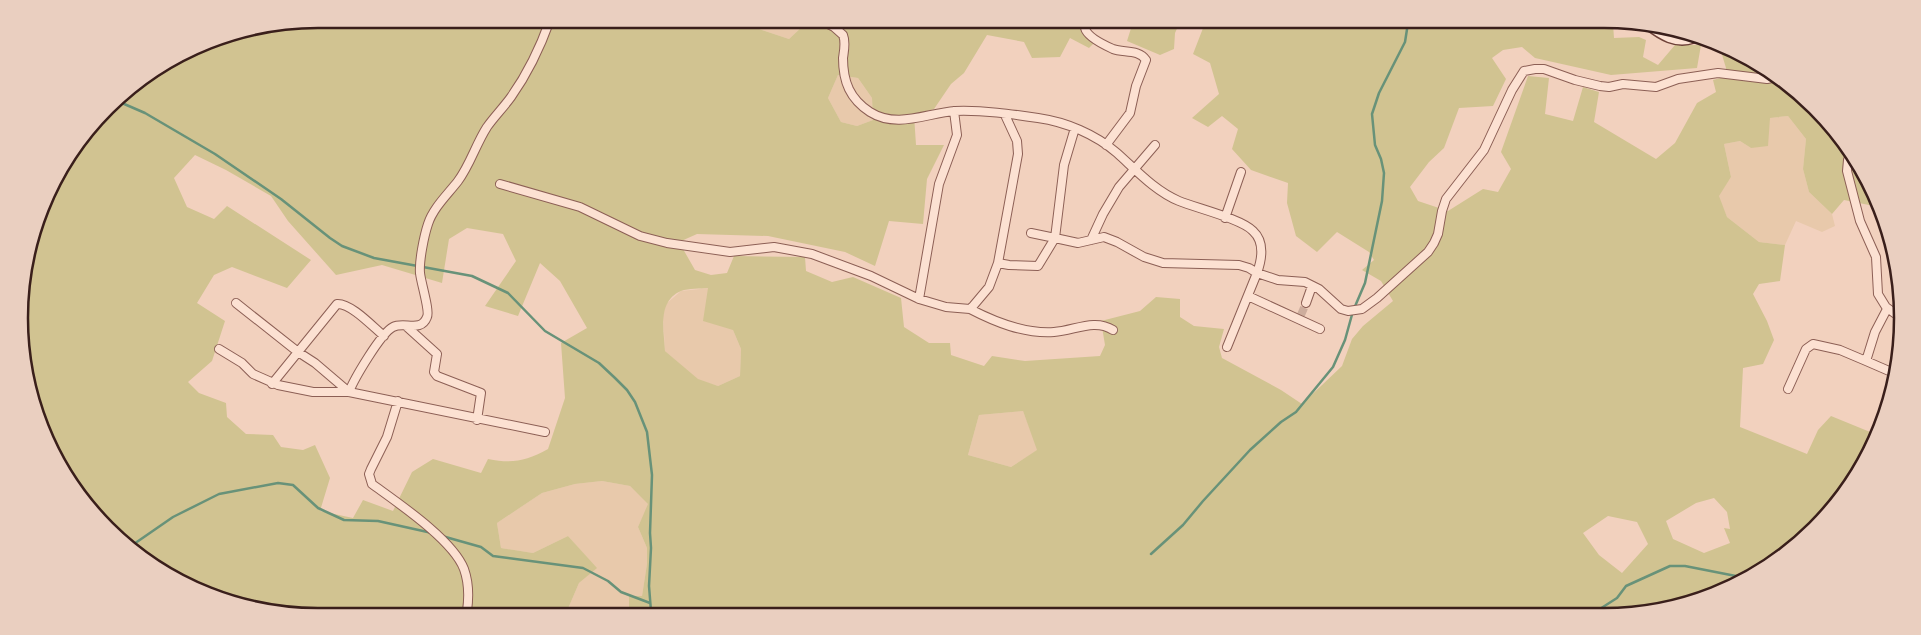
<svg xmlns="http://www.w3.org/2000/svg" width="1921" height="635" font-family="'Libre Baskerville',serif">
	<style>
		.farmland { fill: #e8c9ab }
		.green { fill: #d1c391; fill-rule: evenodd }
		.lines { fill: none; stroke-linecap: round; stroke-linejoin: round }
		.stream { stroke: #689279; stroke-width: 2.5 }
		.street-tunnel { stroke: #cdad9d; stroke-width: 8; stroke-dasharray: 8 4; stroke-linecap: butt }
		.street-casing { stroke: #8c5f55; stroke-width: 10 }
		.secondary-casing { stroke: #6e4138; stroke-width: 14 }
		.street { stroke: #fce1d2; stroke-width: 8 }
		.secondary { stroke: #fce1d2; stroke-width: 11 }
		.rim { fill: none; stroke: #3a1f1b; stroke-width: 2.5 }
	</style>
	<rect width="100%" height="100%" fill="#f2d1be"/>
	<path class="farmland" d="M739,21H800L804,25L789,39L762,30Z
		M838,75L858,78L872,98L873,120L857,126L841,122L828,98Z
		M1788,116L1806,139L1803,169L1809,192L1832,214L1835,226L1822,232L1796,221L1785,245L1759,242L1727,217L1718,196L1731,177L1724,144L1740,141L1751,148L1770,118Z
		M709,288L733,330L741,349L740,376L718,386L698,380L665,351L663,316L666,304L681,291Z
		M1023,411L1038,450L1011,467L968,455L979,415Z
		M602,481L630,486L649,504L638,527L647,548V564L642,596L629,608L632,611H567L579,583L596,568L568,536L533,553L501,548L497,523L542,493L575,484Z"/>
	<path class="green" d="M318,19L739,21L762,30L789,39L804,25L800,21L1093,22L1089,34L1097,40L1089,48L1070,38L1060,57L1032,58L1024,42L987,35L964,73L951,84L934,109L914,115L916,145H944L927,179L923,224L889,221L875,266L845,252L768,236L697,234L679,242L695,270L711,275L727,273L734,256L805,257L806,271L832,282L853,277L901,298L904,327L929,343H950L951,355L984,366L992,356L1025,361L1100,356L1105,345L1101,321L1140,311L1156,297L1180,299V317L1194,326L1224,329L1219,347L1222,358L1281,390L1302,404L1342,366L1352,339L1363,326L1393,301L1381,281L1362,270L1374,260L1369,252L1337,232L1317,252L1296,236L1287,203L1288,183L1251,170L1232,149L1238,129L1222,116L1208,127L1192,118L1219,94L1210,63L1193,54L1205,23L1613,24L1614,38L1639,37L1646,40L1643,57L1658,65L1675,45H1701L1697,68L1611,75L1535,58L1522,47L1503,50L1492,58L1506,79L1493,106L1459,108L1444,148L1429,162L1410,187L1418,201L1448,211L1483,189L1498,192L1511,169L1501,152L1528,76L1549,78L1545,114L1573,121L1583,87L1599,92L1594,122L1656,159L1675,143L1697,103L1716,92L1713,80L1724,77L1726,68L1720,48L1770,69L1849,149L1853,169L1859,168L1874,206L1844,200L1832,214L1809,192L1803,169L1806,139L1788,116L1770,118L1768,146L1751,148L1740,141L1724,144L1731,177L1719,196L1727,217L1759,242L1785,245L1780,281L1759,284L1753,294L1767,321L1774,340L1763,364L1743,368L1740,427L1807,454L1818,430L1831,416L1875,434L1862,467L1815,529L1736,585L1643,614L632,611L629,608V596H642L647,564V548L638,527L648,504L630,486L602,481L575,484L542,493L497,523L501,548L533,553L568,536L597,568L579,583L567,611L259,610L152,566L69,484L29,395L21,279L50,185L120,93L203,41ZM838,75L858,78L872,98L873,120L857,126L841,122L828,98ZM195,155L226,170L271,196L288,221L336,275L382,265L442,283L449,239L467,228L503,234L516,261L485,306L518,316L540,263L560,281L587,328L561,343L565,398L548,449C526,461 513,464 488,459L481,473L433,459L412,472L393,511L363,500L353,518L320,511L330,478L315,445L303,450L281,447L273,435L246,434L227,417L226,403L199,393L188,382L212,361L225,321L197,303L214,275L232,267L287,288L311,260L227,206L214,219L187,207L174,178ZM708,288L703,321L733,330L741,349L740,376L718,386L698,379L665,351C664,331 657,301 681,291C689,288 700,289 708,288ZM1023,411L1037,450L1011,467L968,455L979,415ZM1714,498L1727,512L1730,529L1724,528L1730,543L1704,553L1673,539L1666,521L1696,503ZM1608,516L1637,522L1648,544L1622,573L1599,555L1583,533Z
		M1133,22H1180L1175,33L1174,49L1160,55L1127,41Z"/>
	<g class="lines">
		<path class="stream" d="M115,100L145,113L215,154L281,199L330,238L342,246L374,258L472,276L508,293L545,331L599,363L615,378L627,390L635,402L647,432L652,475L650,533L651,548L649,586L651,611
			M442,536L481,547L493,556L583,568L608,581L621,592L650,603
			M131,546L173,517L219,494L278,483L293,485L318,508L344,520L378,521L432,533
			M1151,554L1183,525L1203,501L1250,450L1281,422L1296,412L1333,367L1345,340L1353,311L1365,283L1382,201L1384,173L1381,159L1375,145L1372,114L1379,93L1405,42L1408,23
			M1592,614L1617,598L1626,586L1670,566H1685L1746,578"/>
		<path class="street-tunnel" d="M1301,315L1306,303"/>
		<g class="street-casing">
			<path id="street" d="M822,21L834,27L843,35C846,42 844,51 843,58C843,82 850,99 870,112C897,129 927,113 955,111C983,110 1011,114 1038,118C1066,122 1095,134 1117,153C1136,170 1155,191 1179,201C1196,208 1242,219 1253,231C1265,242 1262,259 1257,273L1278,280L1305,282L1319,289L1341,309L1348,311L1362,309L1377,298L1428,252L1434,243L1438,234L1442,211L1446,199L1484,150L1512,90L1524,71L1535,69H1544L1575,80L1600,86L1609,87L1623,84L1656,87L1678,79L1718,73L1767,79L1777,77
				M1089,22L1085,28C1087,37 1104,45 1113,49C1123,53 1139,49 1146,60L1136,86L1130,113L1106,145
				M1852,152L1848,160L1847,171L1860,221L1876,257L1878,294L1886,307L1897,315
				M500,184L580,207L640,236L667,243L730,252L774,247L812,254L871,276L919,299L946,307L970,309L973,306L989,287L998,263L1009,265L1038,266L1055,238L1078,243L1104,237L1117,242L1144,257L1163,263L1239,265L1249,268L1257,273L1227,347
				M1225,218L1241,172
				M1031,233L1055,238L1064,165L1075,128
				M1091,240L1103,214L1119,187L1155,145
				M998,263L1018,154L1017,141L1005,115
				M1248,296L1320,329
				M919,299L939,184L957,135L954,111
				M236,303L298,352L315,363L349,392
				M1306,303L1312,286
				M970,309C995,322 1024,334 1054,332C1074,331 1094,318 1113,330
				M1887,309L1875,332L1866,361L1896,374
				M406,326L437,354L434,372L437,376L481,393L477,420
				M219,349L242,363L253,374L278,385L313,392H349
				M272,384L337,304C351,303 373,327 384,336
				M1788,389L1806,349L1813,344L1840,350L1866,361
				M398,401L387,437L371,469L369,474L372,484C398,503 453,540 464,569C469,583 469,597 467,611
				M545,432L349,392C354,379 381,333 393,327C404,321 421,333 427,317C430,311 421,283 420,273C419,261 424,236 428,224C433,208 448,194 458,181C470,165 476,144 487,127C494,117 503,108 511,97C528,73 540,48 550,20"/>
		</g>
		<g class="secondary-casing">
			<path id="secondary" d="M1649,24C1662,34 1676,43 1693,37"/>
		</g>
		<use href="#street" class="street"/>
		<use href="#secondary" class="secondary"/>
	</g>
	<path d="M0 0H1921V635H0ZM318 28H1604A290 290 0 0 1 1894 318V318A290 290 0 0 1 1604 608H318A290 290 0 0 1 28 318V318A290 290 0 0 1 318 28Z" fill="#eacfc0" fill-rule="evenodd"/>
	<path class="rim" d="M318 28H1604A290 290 0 0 1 1894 318V318A290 290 0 0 1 1604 608H318A290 290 0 0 1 28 318V318A290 290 0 0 1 318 28Z"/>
</svg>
